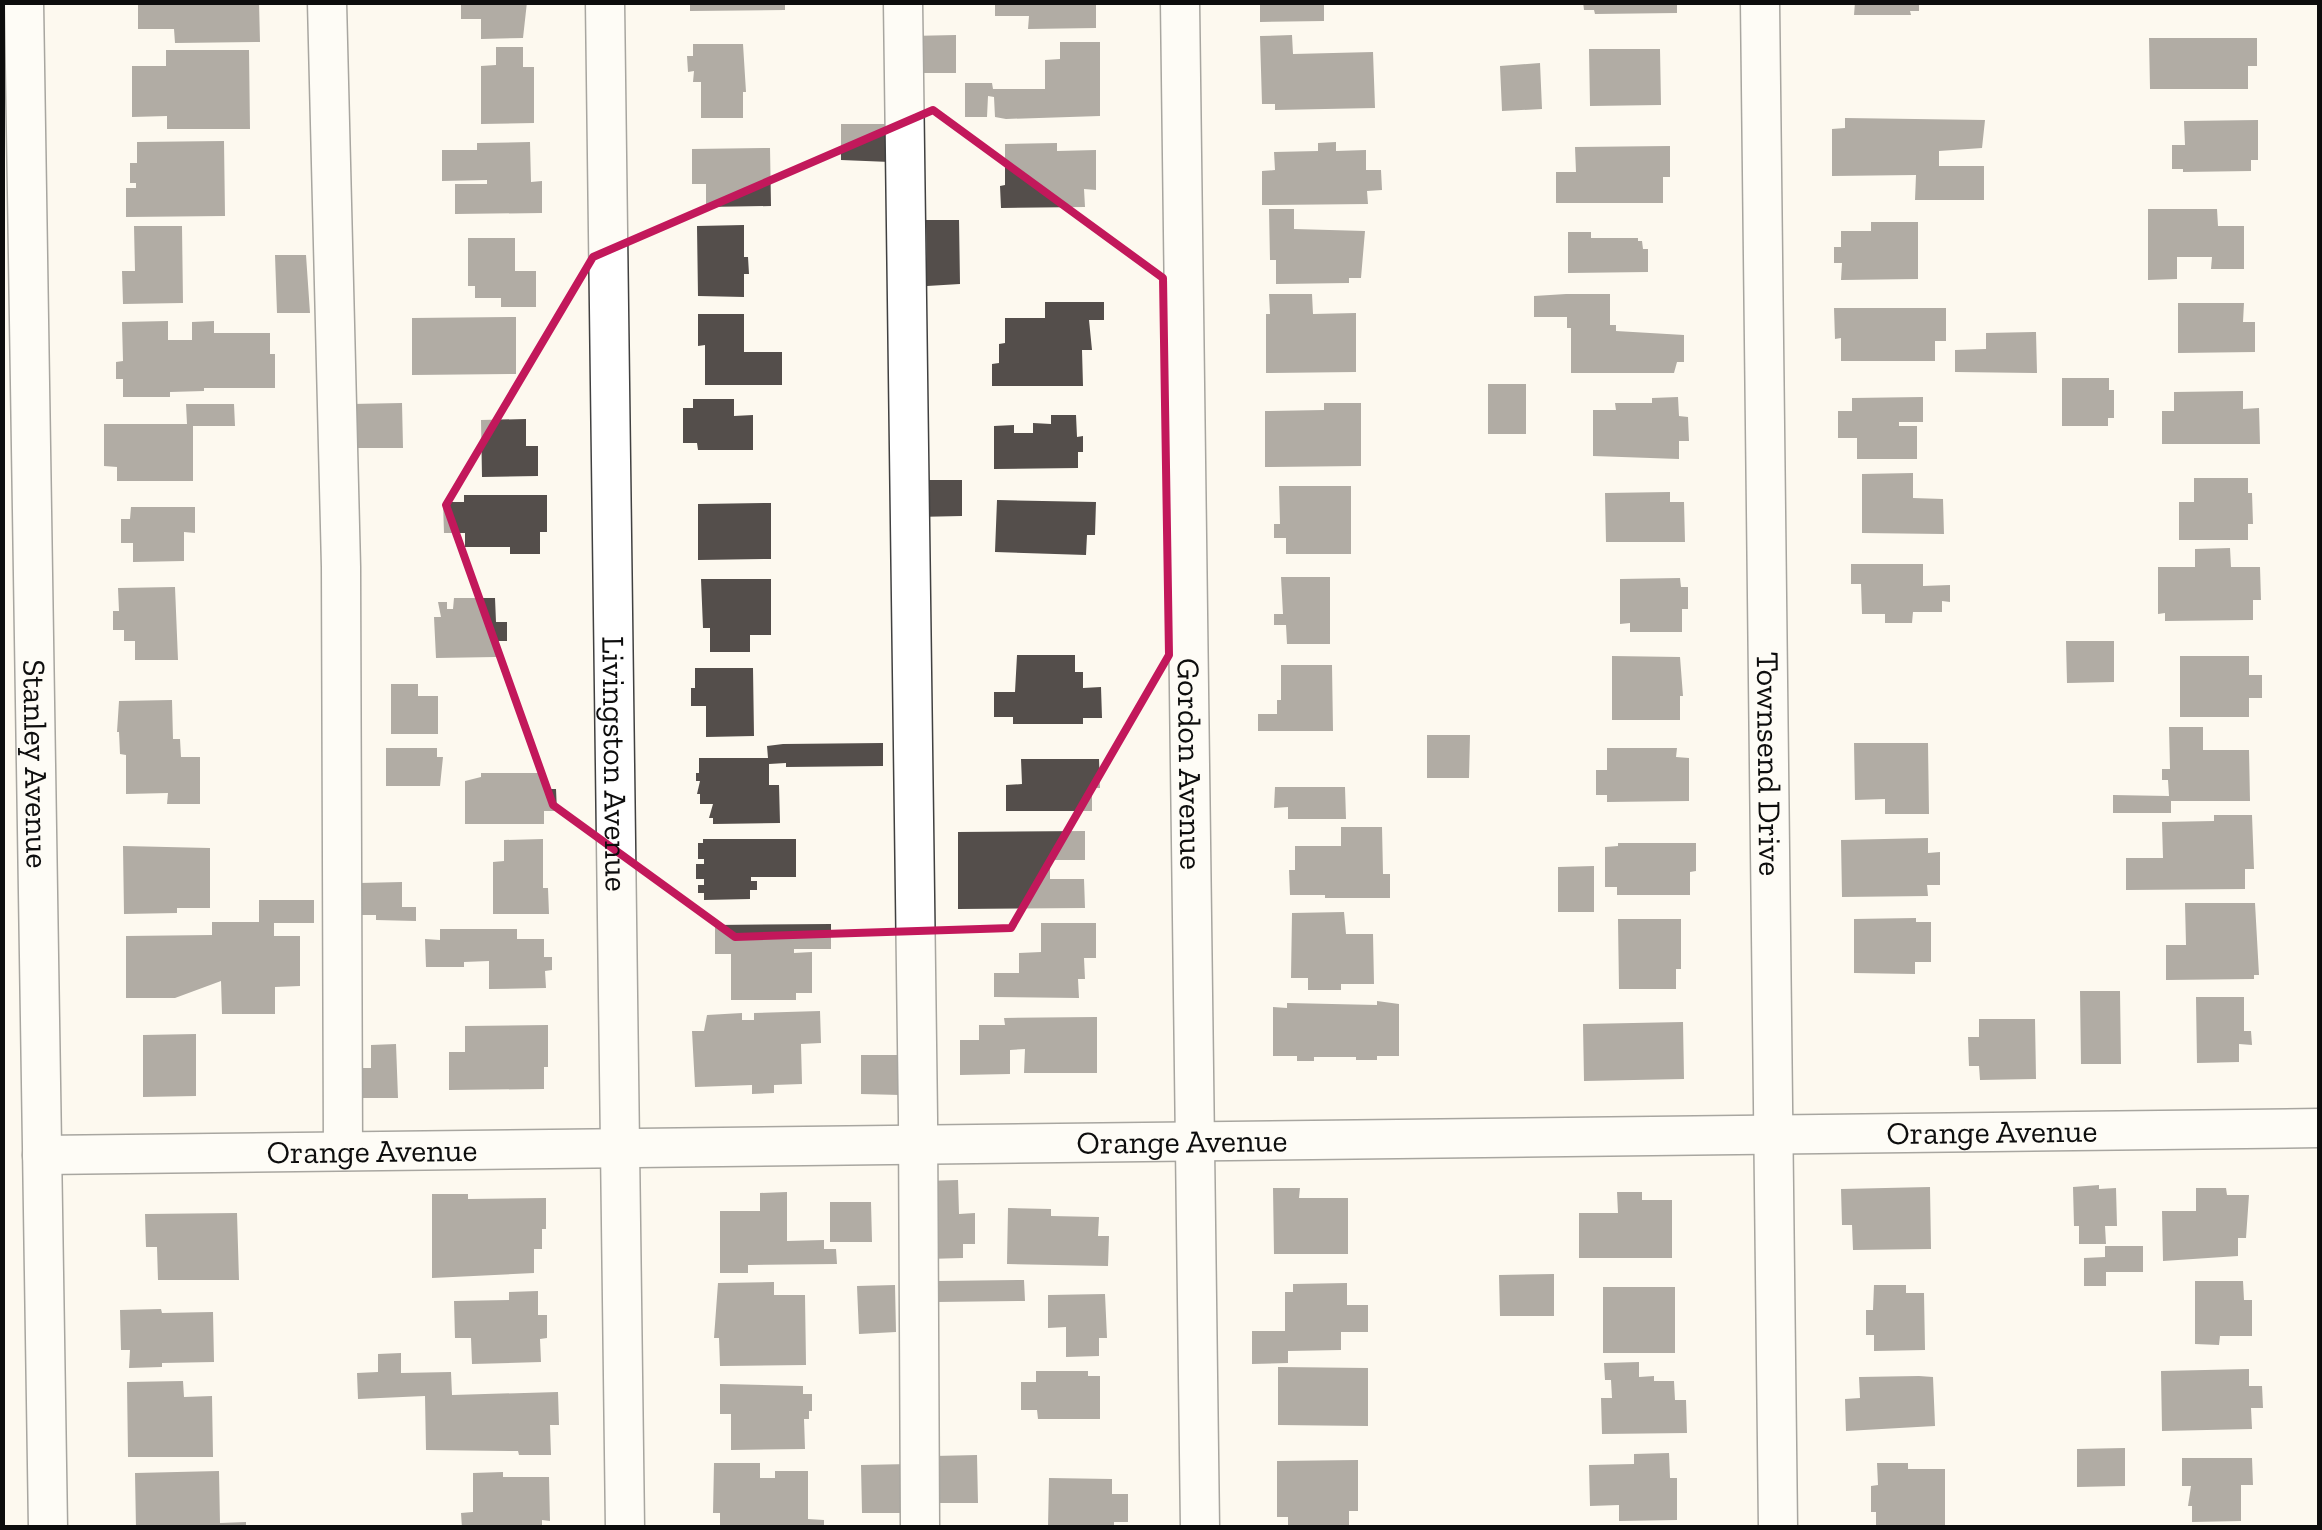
<svg xmlns="http://www.w3.org/2000/svg" width="2322" height="1530" font-family="'Zilla Slab',serif">
	<style>
		.building { fill: #544e4b }
		.lines { fill: none; stroke-linecap: round; stroke-linejoin: round }
		.minor-casing { stroke: #404040; stroke-width: 41 }
		.minor { stroke: #fff; stroke-width: 38 }
		.marked { fill: none; stroke: #c2185b; stroke-width: 8; stroke-linejoin: round }
		.labels { text-anchor: middle; dominant-baseline: central; stroke-width: 10; stroke-linejoin: round; paint-order: stroke }
		.street-label { font-size: 32px; fill: #0d0d0d; stroke: #fff }
	</style>
	<rect width="100%" height="100%" fill="#fdf9ef"/>
	<path class="building" d="M138,2H259L260,42L175,43L174,29H138Z
		M461,2H527L523,38L481,39V19H461Z
		M690,2H785V10L690,11Z
		M995,2H1096V28L1028,29L1029,16H995Z
		M1260,2L1324,3V21L1260,22Z
		M1583,2H1677V13L1595,14L1594,10H1584Z
		M1855,2H1919V11H1910L1911,15H1854Z
		M956,35V73H911L910,36Z
		M1292,35L1293,54L1373,52L1375,108L1275,110V104H1262L1260,36Z
		M2149,38H2257V66H2248V89H2150Z
		M1060,42H1100V116L1006,119L995,117L994,97L988,96L987,117H965V83H992L993,89H1045V60L1060,59Z
		M693,44H743L746,92H743V118H701V82H693L694,71L688,72L687,56H693Z
		M496,47H523V67H534V123L481,124V66L496,65Z
		M1589,49H1660L1661,105L1590,106Z
		M166,50H249L250,129H167V116L132,117V66H166Z
		M1540,63L1542,109L1502,111L1500,66Z
		M1845,118L1985,120L1982,148L1939,151V166H1984V200H1915L1916,175L1832,176V129L1845,128Z
		M2258,120V160H2251V171L2183,172V169H2172V145H2185L2184,121Z
		M841,124H890V162L841,160Z
		M224,141L225,216L126,217V188H136V183H130V163H137V142Z
		M530,142L531,182L542,181V213L455,214V184H487V180L442,181V150H477V143Z
		M1336,142V151L1366,150V170H1381L1382,190L1367,191L1368,204L1262,205V171L1275,170L1274,152L1318,151V143Z
		M1057,143V151L1096,150V190L1084,189L1085,207L1001,208L1000,186L1005,185V144Z
		M1670,146V177H1663V203H1556V172H1576L1575,147Z
		M770,148L771,206L706,207V184H692V149Z
		M1269,209H1294V229L1365,231L1361,278H1349V283L1276,284V260H1270Z
		M2148,209H2217L2218,226H2244V269H2211L2212,257H2177V279L2148,280Z
		M926,220H959L960,284L927,286Z
		M1871,222H1918V279L1841,280L1842,263H1834V247H1841V231H1871Z
		M744,225V257H748L749,274H744V297L698,296L697,226Z
		M134,226H182L183,303L123,304L122,271H135Z
		M1568,232H1591V238H1638V241H1642L1643,249H1648V272L1568,273Z
		M468,238H515V271H536V307H501V298H475V286H468Z
		M275,255H306L310,313H277Z
		M1269,294H1312L1313,314L1356,313V372L1266,373V314H1270Z
		M1566,294H1610V325H1616V331L1684,335V362H1677L1674,373H1571V328H1567V317H1534V296Z
		M1045,302H1104V320H1089L1092,350H1082L1083,386H992V364L999,363V344L1005,343V318H1045Z
		M2178,303H2244L2243,322H2255V352L2178,353Z
		M1834,308H1946V341H1935V361H1841V338L1835,339Z
		M698,314H744V352H782V385H705V345L698,346Z
		M516,317V374L412,375V318Z
		M168,321V340H192V322L214,321V333H270V354H275V388H204V391L170,392V397H123V379H116V362L123,361L122,322Z
		M2036,332L2037,373L1955,372V350L1986,349V333Z
		M2062,378H2109V390H2114V418H2108V426H2062Z
		M1488,384H1526V434H1488Z
		M2243,391V409L2259,408L2260,444H2162V411H2174V392Z
		M1678,397L1679,416L1688,417L1689,441H1679V459L1593,456V410H1616L1615,403H1652V398Z
		M1923,397V422H1899V426H1917V459H1857V438H1838V411H1852V398Z
		M693,399H734V416L753,415V450H698L697,443H683V408H693Z
		M402,403L403,448H352L351,404Z
		M1324,403H1361V466L1265,467V411L1324,410Z
		M186,404H234L235,426H193V481H117V467L104,466V424H187Z
		M1051,415H1076L1077,437L1083,436V452H1078V468L994,469V426L1014,425V433H1033V423L1051,424Z
		M526,419V446H538V476L482,477L481,420Z
		M1913,473V498L1943,499L1944,534L1862,533V474Z
		M2194,478H2248V493H2252L2253,524H2248V540H2179V502H2194Z
		M916,480H962V516L916,517Z
		M1279,486H1351V554H1286V538H1274V524H1280Z
		M1670,492V502H1684L1685,542H1606L1605,493Z
		M464,495H547V532H540V554H510V547H465V533H444L443,502H464Z
		M997,500L1096,502L1095,535H1087L1086,555L995,552Z
		M771,503V559L698,560V504Z
		M131,507H195V533L184,532V561L133,562V543H121V519H130Z
		M2230,548L2231,567H2260L2261,600H2253V620L2165,621V613L2158,614V567H2195V549Z
		M1851,564H1923V586L1950,585V602L1942,601V612H1913L1912,623H1885V614H1862L1861,584H1851Z
		M1281,577H1330V644H1287L1286,625H1274V614H1283Z
		M1680,578L1681,587H1688V609H1682V632H1630V623L1620,624V579Z
		M701,579H771V635H750V652H710V628H703Z
		M175,587L178,660H135V641H124V630H113V611H119L118,588Z
		M454,598H495L496,622H507V641H496V657L436,658L434,617H441L438,602H447V609H453Z
		M2066,641H2114V682L2067,683Z
		M1017,655H1075V672H1083V688L1101,687L1102,718H1083V724H1013V717H994V692H1015Z
		M1612,656L1680,657L1683,696H1680V720H1612Z
		M2180,656H2249V675H2262V698H2249V717H2180Z
		M1281,665H1332L1333,731H1258V714H1277V700H1281Z
		M695,668H753L754,736L706,737V706H691V688H695Z
		M391,684H418V696H438V734H391Z
		M172,700L173,739H180L181,757H200V804H167L168,793L126,794V755L120,754L119,732H117L119,701Z
		M2169,727H2203V750H2249L2250,801H2171V813H2113V795L2169,796L2168,780H2162V769H2170Z
		M1427,735H1470L1469,778H1427Z
		M883,743V766L786,767V763L769,764V785H779L780,823L713,824V818H709L713,804H700V794H697L700,781H696V773H699V758H768L767,746L783,744Z
		M1854,743H1928L1929,814H1885V799L1855,800Z
		M386,748H437V757H443L440,786H386Z
		M1607,748H1677L1676,757L1689,758V801L1607,802V795H1596V770H1607Z
		M1021,759H1099L1100,788H1092V811H1006V785L1022,784Z
		M481,773H544V789H556L557,811H544V824H465V781L481,777Z
		M1275,787H1345L1346,819H1288V807L1274,808Z
		M2214,815H2252L2254,869H2245V889L2126,890V858H2163L2162,822L2214,821Z
		M1341,827H1382L1383,874H1390V898H1325V895H1290L1289,870H1295V846H1341Z
		M1085,831V860H1050V879H1084L1085,908L958,909V832Z
		M1928,838V853L1940,852V885H1927L1928,896L1842,897L1841,840Z
		M543,839V888H548L549,914H493V862L504,861V840Z
		M703,839H796V877H751V881H757V890H750V899L704,900V893H698V885H704V879H696V864H704V859H698V843H703Z
		M1618,843H1696V871L1690,872V895H1617V887H1605V847L1618,846Z
		M123,846L210,848V908H177V913L124,914Z
		M1594,866V912H1558V867Z
		M402,882V907H416V921L376,920V915H359V883Z
		M259,900H314V923H274V936H300V986L275,987V1014H222L221,981L175,998H126V936L212,935V922H259Z
		M2185,903H2255L2259,975H2254V979L2166,980V945H2186Z
		M1344,912L1346,934H1373L1374,984H1341V990H1308V978H1291L1292,913Z
		M1916,918V922H1931V962H1915V974L1854,973V919Z
		M1618,919H1681V969H1676V989H1619Z
		M1041,923H1096V958H1084L1085,979H1078L1079,998L994,997V973H1019V953L1041,952Z
		M831,924V949H794V953L812,952V993H796V1000H731V954H715V925Z
		M440,929H517V939H544V957H552V970L545,971L546,988L489,989V961L464,962V967H426L425,939L440,940Z
		M2080,991H2120L2121,1064H2081Z
		M2196,997H2244V1031H2251L2252,1045L2239,1044V1062L2197,1063Z
		M1377,1001L1399,1004V1056H1377V1060H1356V1057H1314V1061H1297V1056H1273V1007L1287,1008V1003L1377,1005Z
		M820,1011L821,1043L801,1044L802,1084L774,1085V1093L752,1094V1085L695,1087L692,1031H704L707,1015L742,1013V1020H754V1013Z
		M1097,1017V1073H1024L1025,1049L1010,1050V1074L960,1075V1040H979V1025H1005L1004,1018Z
		M1979,1019H2035L2036,1079L1980,1080L1979,1066H1969L1968,1037H1979Z
		M1683,1022L1684,1079L1584,1081L1583,1024Z
		M548,1025V1067H544V1089L449,1090V1052H465V1026Z
		M196,1034V1096L143,1097V1035Z
		M396,1044L398,1098H358L357,1068H371V1045Z
		M861,1055H901L900,1095L861,1094Z
		M958,1180L959,1214L975,1213V1244H963V1258L927,1259L925,1181Z
		M2099,1185V1189L2116,1188L2117,1226H2105L2106,1244H2079V1226H2074L2073,1187Z
		M1930,1187L1931,1249L1853,1250L1852,1225H1842L1841,1189Z
		M1273,1188H1300L1299,1198H1348V1254H1274Z
		M2196,1188H2226L2227,1195H2249L2246,1238H2238V1256L2163,1261L2162,1211H2196Z
		M787,1192V1241L824,1240V1249H836L837,1264L748,1265V1273H720V1211H760V1193Z
		M1617,1192H1642V1200H1672V1258H1579V1213H1618Z
		M432,1194H468V1199L546,1198V1229H542V1249H534V1273L432,1278Z
		M830,1202H871L872,1242H830Z
		M1008,1208L1051,1209V1216L1099,1217L1098,1236H1109L1108,1266L1007,1264Z
		M237,1213L239,1280H158L157,1247H146L145,1214Z
		M2105,1246H2143V1272H2106V1286H2084V1258L2105,1257Z
		M1554,1274V1316H1500L1499,1275Z
		M1024,1280L1025,1301L936,1302V1281Z
		M2195,1281H2243L2244,1300H2252V1336H2220L2219,1345L2195,1344Z
		M774,1282V1295H805L806,1365L720,1366L719,1338H714L718,1283Z
		M1347,1283V1305H1368V1332H1341V1350L1288,1351V1363L1252,1364V1331H1285V1292H1293V1284Z
		M895,1285L896,1332L859,1334L857,1286Z
		M1874,1285H1906V1293H1924L1925,1350L1874,1351V1335H1866V1310H1873Z
		M1603,1287H1675V1353H1603Z
		M538,1291V1315H547V1338L540,1339L541,1362L472,1364L471,1338H455L454,1301L509,1300V1292Z
		M1105,1294L1107,1338H1099V1356L1066,1357V1327L1048,1328V1295Z
		M161,1309L162,1313L213,1312L214,1362L162,1363V1367L129,1368L130,1350H121L120,1310Z
		M401,1353V1373L451,1372L452,1395L558,1392L559,1425H550L551,1455H519L518,1451L426,1450L425,1396L358,1399L357,1373L378,1372V1354Z
		M1639,1362V1377L1654,1376V1381H1674L1675,1400H1686L1687,1433L1602,1434L1601,1398H1612L1611,1380H1605L1604,1363Z
		M1278,1367L1368,1368V1426L1278,1425Z
		M2249,1369V1386H2262L2263,1408H2251L2252,1429L2162,1431L2161,1371Z
		M1036,1371H1088V1376H1100V1419H1038L1037,1410H1021V1382H1036Z
		M1919,1376L1933,1377L1935,1426L1846,1431L1845,1399L1860,1398L1859,1377Z
		M183,1381L184,1397L212,1396L213,1457H128L127,1382Z
		M720,1384L803,1386V1394H812V1411H809V1419H804L805,1449L731,1450V1414H720Z
		M2125,1448V1486L2077,1487V1449Z
		M1669,1453L1670,1478H1677V1520L1619,1521V1505L1590,1506L1589,1465L1634,1464V1454Z
		M977,1455L978,1503H935L934,1456Z
		M2182,1458H2252L2253,1485H2241V1521L2192,1522V1506H2188L2191,1486H2182Z
		M1358,1460V1511H1349V1528H1288V1517H1277V1461Z
		M714,1463H760V1478H775V1471H808V1519L824,1520V1528H720V1513H713Z
		M1877,1463H1908V1469H1945V1525L1876,1526V1512H1871V1486L1878,1485Z
		M909,1464L910,1513H862L861,1465Z
		M219,1471L220,1523L246,1522V1528H136L135,1473Z
		M503,1472V1477H549L550,1521L542,1520V1528H462L461,1513L473,1512V1473Z
		M1049,1478L1112,1479V1494H1128V1522H1114V1528H1048Z"/>
	<g class="lines">
		<g class="minor-casing">
			<g id="minor">
				<path id="s1" d="M24,2L48,1528"/>
				<path d="M327,2L341,567L343,1151"/>
				<path id="s2" d="M605,2L625,1528"/>
				<path d="M903,2L918,1118L920,1528"/>
				<path id="s3" d="M1180,2L1200,1528"/>
				<path id="s4" d="M1760,2L1778,1528"/>
				<path id="s5" d="M42,1155L2320,1128"/>
			</g>
		</g>
		<use href="#minor" class="minor"/>
	</g>
	<path d="M0 0H2322V1530H0ZM933,110L1163,278L1169,655L1011,928L735,937L553,805L446,505L593,257Z" fill="#fdf9ef" fill-opacity=".55" fill-rule="evenodd"/>
	<path class="marked" d="M933,110L1163,278L1169,655L1011,928L735,937L553,805L446,505L593,257Z"/>
	<g class="labels">
		<g class="street-label">
			<text stroke="none"><textPath href="#s1" startOffset="762">Stanley Avenue</textPath></text>
			<text stroke="none"><textPath href="#s2" startOffset="762">Livingston Avenue</textPath></text>
			<text stroke="none"><textPath href="#s3" startOffset="762">Gordon Avenue</textPath></text>
			<text stroke="none"><textPath href="#s4" startOffset="762">Townsend Drive</textPath></text>
			<text stroke="none"><textPath href="#s5" startOffset="1950">Orange Avenue</textPath></text>
			<text stroke="none"><textPath href="#s5" startOffset="1140">Orange Avenue</textPath></text>
			<text stroke="none"><textPath href="#s5" startOffset="330">Orange Avenue</textPath></text>
		</g>
	</g>
	<rect width="2322" height="1530" fill="none" stroke="#0d0d0d" stroke-width="10"/>
</svg>
